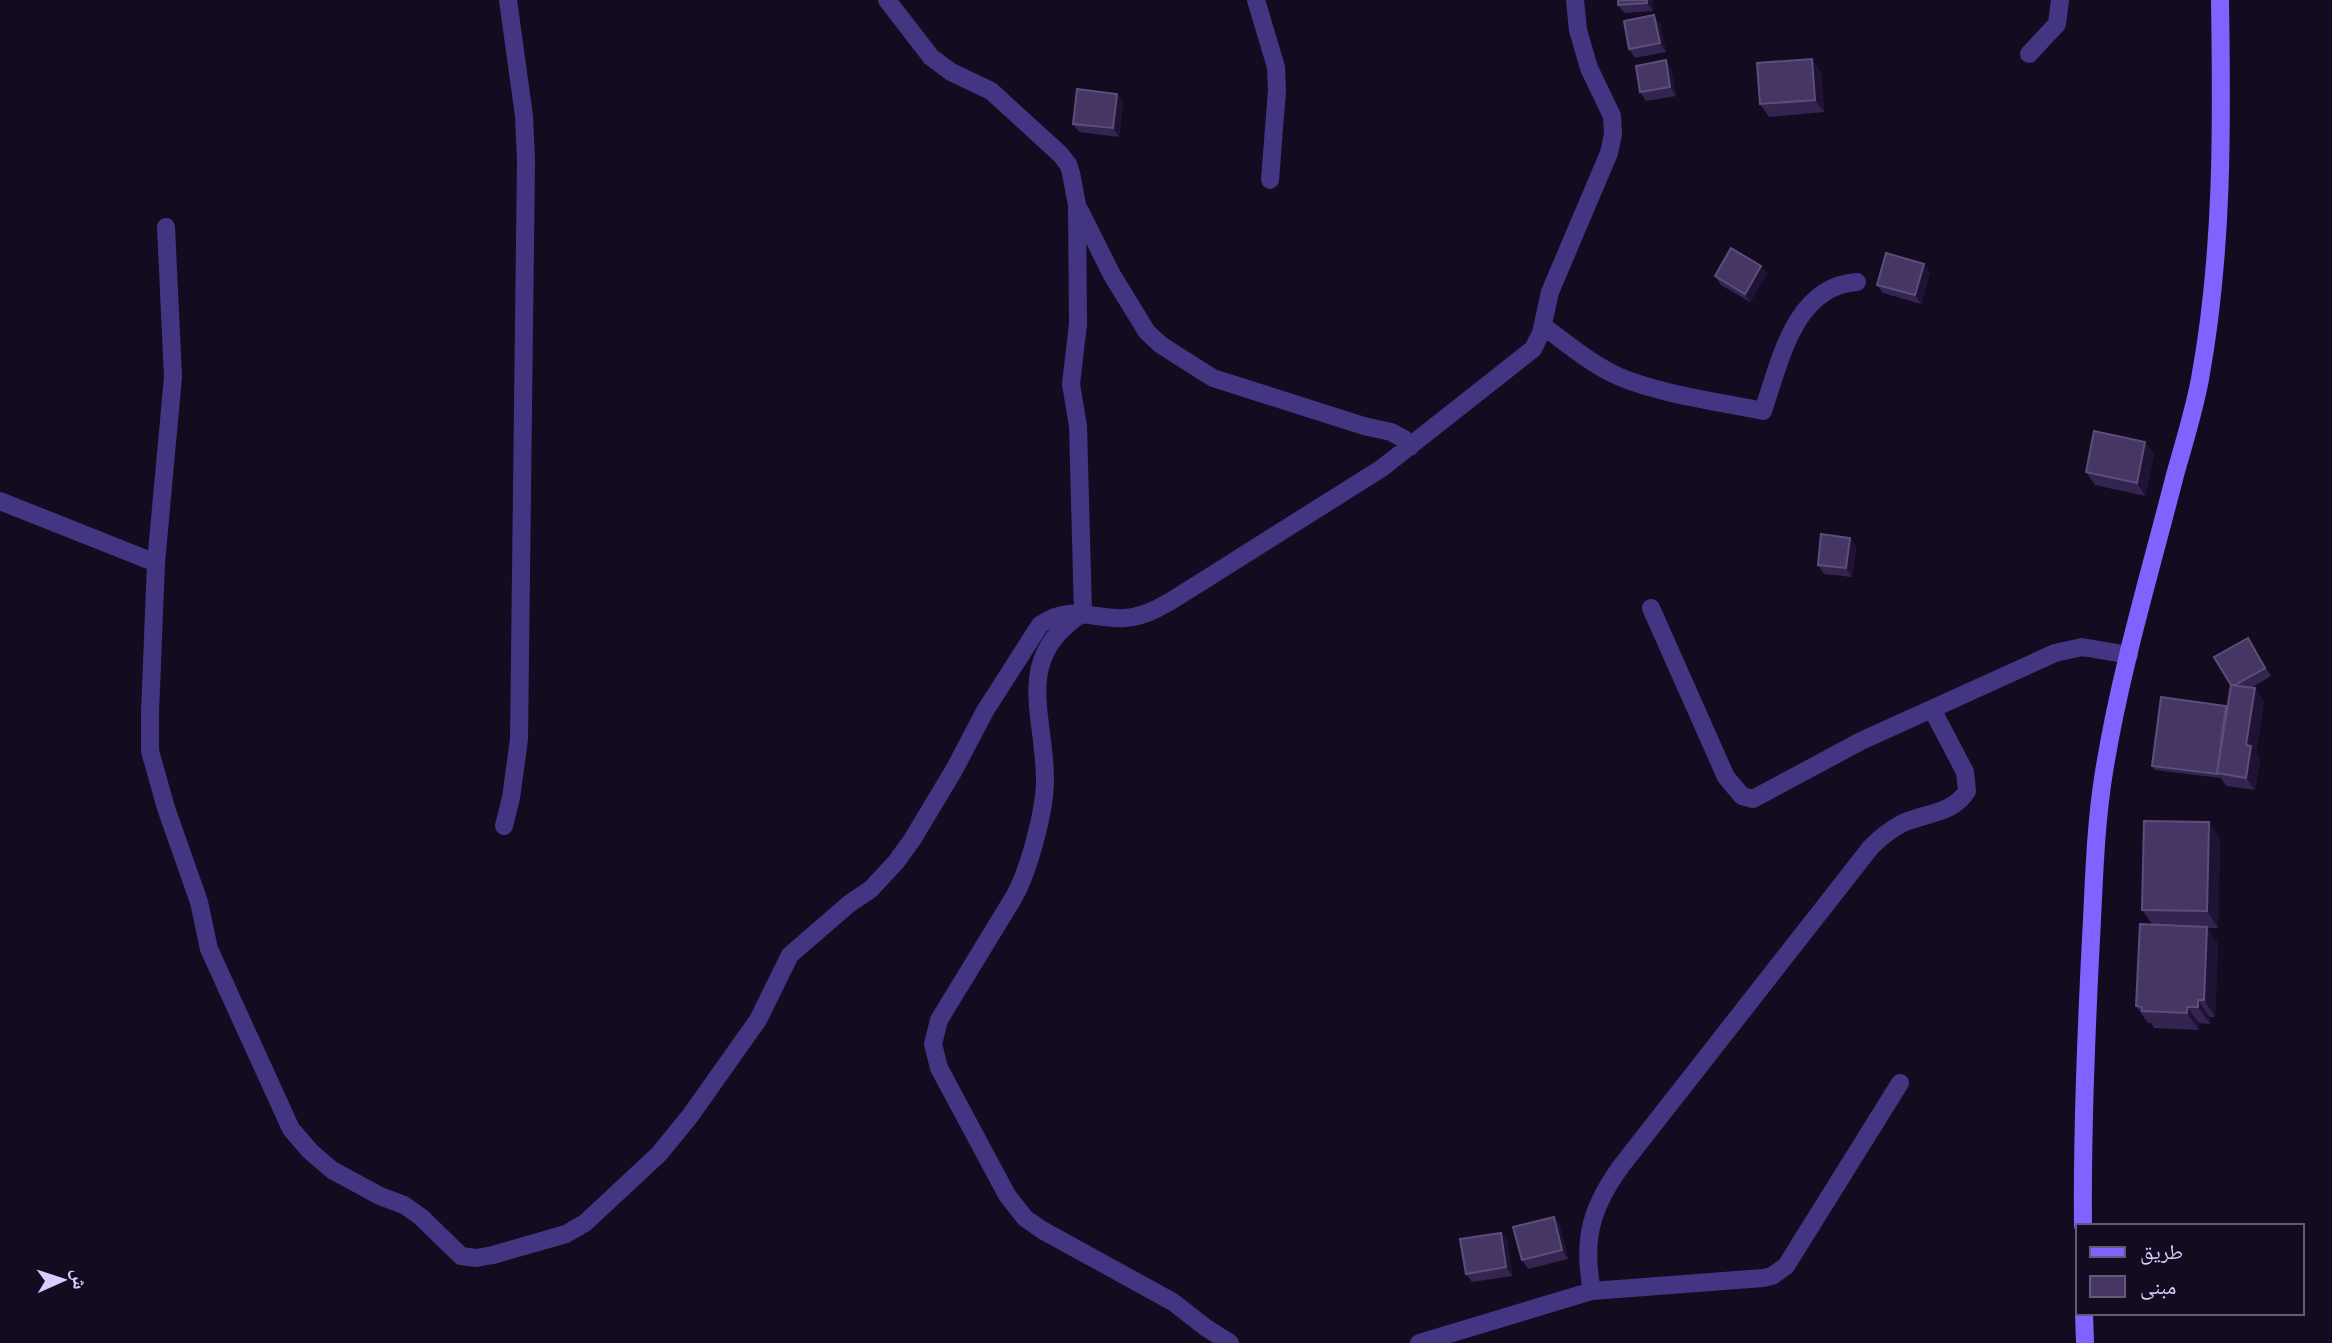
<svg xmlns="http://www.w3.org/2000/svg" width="2332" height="1343" font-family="'Open Sans','Noto Naskh Arabic',sans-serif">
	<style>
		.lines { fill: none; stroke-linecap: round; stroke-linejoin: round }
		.street { stroke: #443583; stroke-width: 18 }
		.secondary { stroke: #8063ff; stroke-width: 18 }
		.wall { fill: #342450 }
		.shaded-wall { fill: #1f1335 }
		.building { fill: #453663; stroke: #5d4d7b; stroke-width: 2 }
	</style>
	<rect width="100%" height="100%" fill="#130c21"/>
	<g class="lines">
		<path class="street" d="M887,0L931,57L951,72L991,91L1060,154L1068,164L1071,173L1077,205L1078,324L1071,384L1078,426L1083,613C1011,658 1046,717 1045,783C1044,813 1029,870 1014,897L939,1020L933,1044L939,1068L1007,1195L1025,1218L1042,1230L1173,1302L1205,1327L1230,1343
			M1256,0L1276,67L1277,90L1270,180
			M2029,54L2057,24L2060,0
			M1080,211L1112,275L1147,332L1161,345L1213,378L1364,426L1391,432L1404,439L1410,447
			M166,227L173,377L156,563L150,713V751L166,808L199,902L209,949L291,1129L310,1151L332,1170L380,1196L404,1205L421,1217L461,1256L476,1258L493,1255L566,1234L585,1223L659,1154L690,1116L758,1020L790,955L849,904L871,889L896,862L912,840L954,770L985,711L1040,625C1071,603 1092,620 1125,618C1142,617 1157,609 1171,601L1382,468L1533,349L1541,333L1550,292L1609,153L1613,134L1612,116L1589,68L1578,30L1575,0
			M1543,326C1568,344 1592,365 1620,377C1660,394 1720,402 1763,411C1780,362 1794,286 1857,282
			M0,501L156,563
			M1651,608L1726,777L1742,796L1753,799L1861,741L2055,653L2082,647L2129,655
			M504,826L511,798L519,739L526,160L524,116L508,0
			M1592,1291C1582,1240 1591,1207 1622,1165L1871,847C1880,838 1891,829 1903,823C1925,813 1953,814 1967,791L1965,772L1932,709
			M1419,1343L1592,1291L1763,1278L1772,1276L1786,1266L1900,1083"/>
		<path class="secondary" d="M2083,1226C2082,1130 2086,1035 2091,939C2094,884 2095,827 2104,772C2120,672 2150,573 2175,475C2184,443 2194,411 2200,379C2223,253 2222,127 2220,0
			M2084,1313L2085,1343"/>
	</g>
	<path class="wall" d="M1618,0H1653V11L1624,13L1618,5Z
		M1660,23L1666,52L1635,58L1629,49Z
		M1812,59L1821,72L1824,112L1769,117L1760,104Z
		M1666,60L1671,69L1676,96L1646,101L1640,92Z
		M1117,94L1123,103L1119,137L1079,132L1073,124Z
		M1761,266L1767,274L1750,302L1721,285L1715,276Z
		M1930,272L1921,304L1883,293L1877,285Z
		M2145,442L2154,454L2145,496L2095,485L2086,472Z
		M1850,538L1856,546L1852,577L1824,574L1818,565Z
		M2248,638L2271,676L2251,688L2264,701L2256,753L2260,759L2255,790L2226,786L2220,777V778L2155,770L2152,766L2226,706L2227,707Z
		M2209,822L2220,839L2218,928H2207L2218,944L2215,1017H2210V1024L2199,1023V1030L2154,1028L2151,1023H2148L2136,1006L2152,924L2142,910Z
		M1554,1217L1560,1226L1568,1259L1528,1269L1522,1260Z
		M1501,1233L1507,1241L1512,1276L1472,1282L1466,1274Z"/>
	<path class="shaded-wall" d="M1647,0H1653V11L1647,3Z
		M1654,15L1660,23L1666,52L1660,43Z
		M1812,59L1821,72L1824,112L1815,100Z
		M1666,60L1671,69L1676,96L1670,87Z
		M1117,94L1123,103L1119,137L1113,128Z
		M1924,264L1930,272L1921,304L1915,295Z
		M1761,266L1767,274L1750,302L1745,294Z
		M2145,442L2154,454L2145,496L2137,483Z
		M1850,538L1856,546L1852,577L1846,568Z
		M2255,688L2264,701L2256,753L2260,759L2255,790L2246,778V745Z
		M2209,822L2220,839L2218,928L2207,911Z
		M2207,927L2218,944L2215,1017L2204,1000Z
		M2198,1000L2210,1017V1024L2198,1007Z
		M2187,1007L2199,1023V1030L2187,1013Z
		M1554,1217L1560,1226L1568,1259L1562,1250Z
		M1501,1233L1507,1241L1512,1276L1506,1267Z"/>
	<path class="building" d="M1618,0H1647V3L1618,5Z
		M1654,15L1660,43L1629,49L1624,21Z
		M1812,59L1815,100L1760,104L1757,63Z
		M1666,60L1670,87L1640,92L1636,66Z
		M1077,89L1117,94L1113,128L1073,124Z
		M1731,248L1761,266L1745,294L1715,276Z
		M1886,253L1924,264L1915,295L1877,285Z
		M2094,431L2145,442L2137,483L2086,472Z
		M1821,534L1850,538L1846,568L1818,565Z
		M2248,638L2265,668L2235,685H2231L2214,657Z
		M2231,685L2255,688L2246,745L2251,746L2246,778L2217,773Z
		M2161,697L2226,706L2217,774L2152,766Z
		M2144,821L2209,822L2207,911L2142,910Z
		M2140,924L2207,927L2204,1000H2198V1007H2187V1013L2142,1011V1007L2136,1006Z
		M1554,1217L1562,1250L1522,1260L1513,1227Z
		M1501,1233L1506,1267L1466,1274L1460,1239Z"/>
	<rect x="2076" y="1224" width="228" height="91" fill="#130c21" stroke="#63597a" stroke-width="2"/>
	<rect x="2090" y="1247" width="35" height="10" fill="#8063ff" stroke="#63597a" stroke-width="2"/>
	<text x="2140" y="1259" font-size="21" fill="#daccff">طريق</text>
	<rect x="2090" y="1276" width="35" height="21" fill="#453663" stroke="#63597a" stroke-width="2"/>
	<text x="2140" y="1294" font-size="21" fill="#daccff">مبنى</text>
	<g transform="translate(63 1280) rotate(87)" stroke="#130c21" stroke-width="5" paint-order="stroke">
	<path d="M0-5L12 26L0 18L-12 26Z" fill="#daccff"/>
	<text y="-10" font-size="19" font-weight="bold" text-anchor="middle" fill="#daccff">ش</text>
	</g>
</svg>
